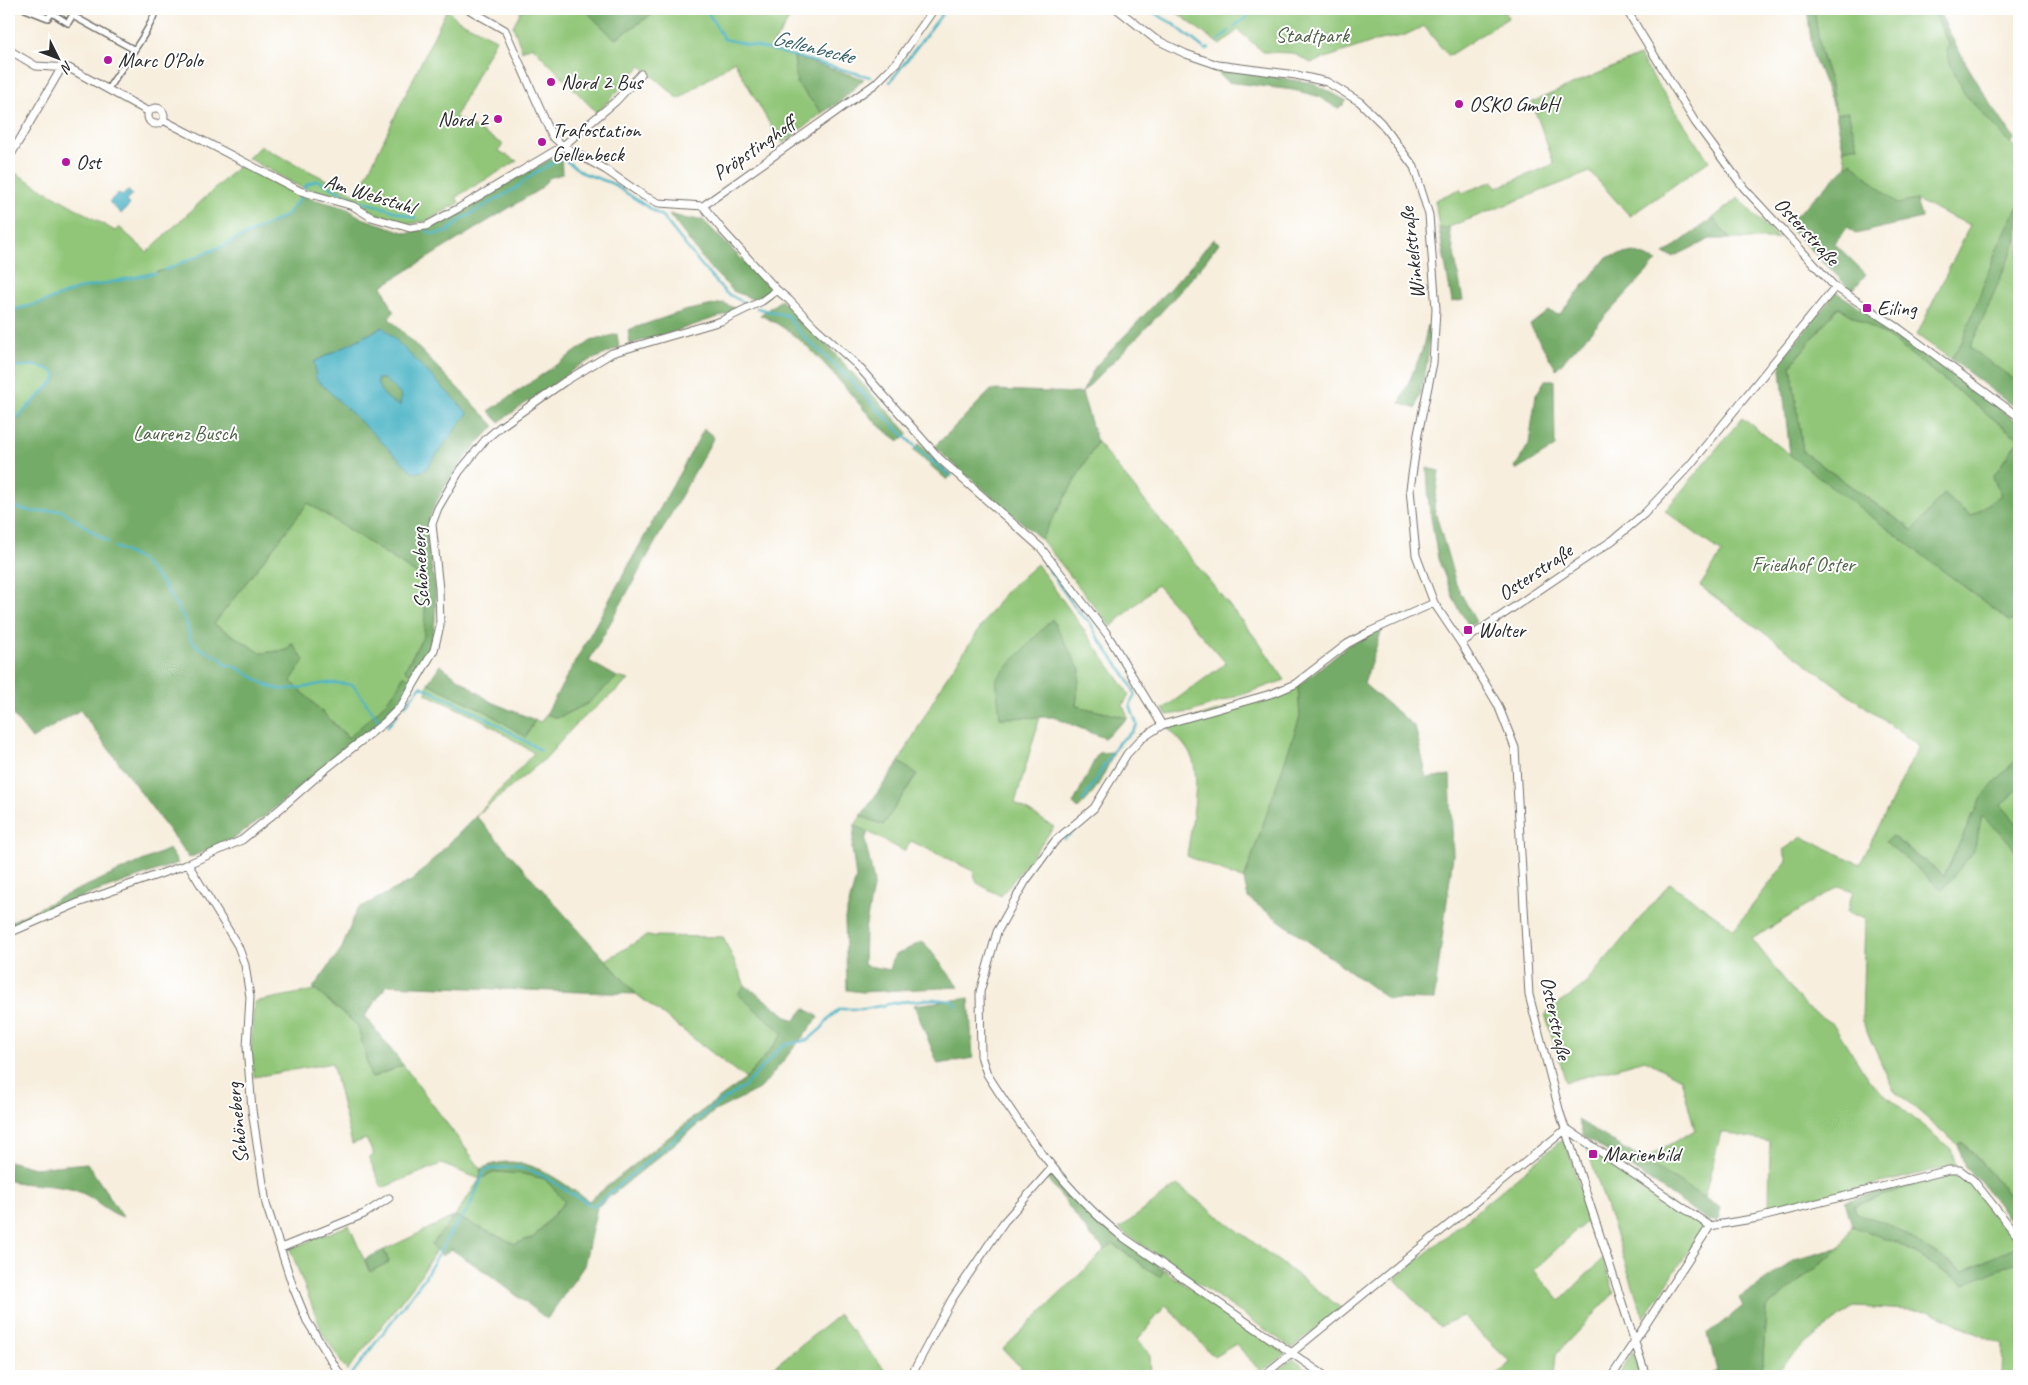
<svg xmlns="http://www.w3.org/2000/svg" width="2028" height="1385" font-family="Caveat,sans-serif">
	<style>
		.green { fill: #91c678; stroke: #5e7852 }
		.forest { fill: #74ab68; stroke: #506b4a; fill-rule: evenodd }
		.water { fill: #48b3c5; stroke: #3a6f78; fill-rule: evenodd }
		.lines { fill: none; stroke-linecap: round; stroke-linejoin: round }
		.stream { stroke: #48b3c5; stroke-width: 2.5 }
		.pedestrian-casing { stroke: #726f69; stroke-width: 8 }
		.minor-casing { stroke: #726f69; stroke-width: 9 }
		.pedestrian { stroke: #fff; stroke-width: 5 }
		.minor { stroke: #fff; stroke-width: 7 }
		.poi-dot { fill: #b5179e; stroke: #fff; stroke-width: 2 }
		.labels { text-anchor: middle; dominant-baseline: central; stroke-width: 4; stroke-linejoin: round; paint-order: stroke }
		.park-label { font-size: 21px; fill: #4f6146; stroke: #fff }
		.poi-label { font-size: 21px; fill: #2b2b2b; stroke: #fff; text-anchor: start }
		.street-label { font-size: 21px; fill: #2b2b2b; stroke: #fff }
		.water-label { font-size: 22px; font-style: italic; fill: #376169; stroke: #fff }
	</style>
	<rect width="100%" height="100%" fill="#fff"/>
	<filter id="ink" filterUnits="userSpaceOnUse"><feTurbulence type="fractalNoise" baseFrequency=".02" numOctaves="2"/><feDisplacementMap in="SourceGraphic" scale="10" xChannelSelector="R" yChannelSelector="G"/><feConvolveMatrix kernelMatrix="1 2 1 2 8 2 1 2 1" color-interpolation-filters="sRGB"/></filter>
	<filter id="wash" filterUnits="userSpaceOnUse"><feTurbulence type="fractalNoise" baseFrequency=".0096" numOctaves="4" result="noise"/><feDisplacementMap in="SourceGraphic" scale="20" xChannelSelector="R" yChannelSelector="G"/><feGaussianBlur stdDeviation="1.12" result="paint"/><feColorMatrix in="noise" values="0 0 0 0 0 0 0 0 0 0 0 0 0 0 0 0 0 1.4 0 .05"/><feComposite in="paint" operator="in"/></filter>
	<g filter="url(#wash)">
		<rect width="100%" height="100%" fill="#f7eedd"/>
		<path class="green" d="M447,9L458,20L496,39L455,117L503,144L499,151L517,161L456,197L459,203L426,221L409,224L374,213L347,200L300,187L248,158L260,146L357,195Z
			M522,9H584L615,39L660,9H796L770,49L794,57L797,84L822,113L783,143L777,137L734,61L679,99L641,66L597,113L532,46L522,51L513,26Z
			M1172,9H1505L1508,18L1448,56L1424,26L1403,36L1375,41L1311,63L1293,53L1263,52L1238,30L1220,45Z
			M1814,9H1932L1950,47L1964,93L2019,153V204L1999,244L1962,342L1951,359L1917,335L1970,225L1916,200L1897,205L1851,162L1847,166L1843,149L1858,146L1848,112L1836,114L1830,81L1820,50Z
			M1639,56L1709,161L1630,216L1590,172L1449,227L1439,229L1435,200L1460,189L1462,193L1493,181L1496,188L1554,164L1532,102Z
			M241,164L302,196L285,216L227,244L165,270L78,289L44,302L9,311L10,170L115,231L119,227L147,252Z
			M1738,198L1778,239H1730L1713,218Z
			M2019,235V383L1970,348Z
			M1838,307L1894,341L2019,439L1993,477L2001,495L1971,516L1943,494L1914,531L1803,452L1791,365Z
			M28,364L50,370L56,374L54,381L9,426V368Z
			M1742,418L2011,622L2019,612V756L1981,798L1944,876L1892,836L1942,890L1974,851L1982,815L2011,844L2019,859V1205L1963,1142L1958,1145L1893,1089L1862,1021L1865,919L1847,912L1853,891L1839,886L1752,939L1806,1007L1834,1025L1870,1082L1951,1149L1956,1165L1769,1210L1770,1142L1721,1132L1704,1198L1642,1160L1695,1130L1681,1079L1645,1060L1566,1082L1545,1014L1584,985L1670,883L1734,929L1787,861L1783,850L1802,837L1860,864L1919,746L1700,586L1722,553L1665,511Z
			M1097,442L1258,641L1285,680L1191,712L1167,715L1163,709L1226,663L1157,585L1111,627L1041,539Z
			M308,503L426,580L424,635L405,669L416,678L414,683L404,676C392,701 369,720 349,738L291,681L292,643L287,650L261,653L214,624Z
			M1037,564L1123,685L1129,695L1123,705L1128,718L1076,706L1080,670L1000,718L1040,717L1015,803L1054,827L1001,896L977,883L973,871L911,841L904,851L855,825L861,816L883,825L917,774L899,762L944,681L1004,593Z
			M617,677L629,680L577,723L546,758L476,816L534,753L482,720L426,694L428,683L487,712L526,737L535,720L541,722L546,714L557,718L587,704Z
			M1298,686L1300,717L1244,880L1187,856C1190,832 1202,777 1191,756C1185,744 1176,736 1166,727Z
			M2019,788V826L2001,805Z
			M646,936L723,937L745,985L739,994L784,1034L746,1079L636,994L606,960Z
			M315,990L358,1026L371,1078L403,1065L481,1169L480,1179L495,1172L523,1173L545,1179L565,1201L534,1237L515,1244L431,1245L436,1250L419,1278L347,1371L323,1334L290,1249L349,1225L369,1271L389,1262L384,1250L455,1216L480,1179L441,1164L382,1188L369,1158L374,1155L366,1139L352,1144L332,1063L254,1077L251,1047L254,1002Z
			M1564,1138L1590,1218L1534,1270L1560,1301L1603,1258L1614,1293L1556,1354L1554,1376H1497L1510,1362L1462,1316L1439,1327L1395,1279Z
			M1586,1146L1704,1227L1644,1319Z
			M1947,1175H1959L1969,1181L2019,1245L1964,1271L1887,1223L1856,1214L1854,1206L1923,1181Z
			M1177,1185L1341,1308L1292,1348L1119,1229Z
			M1852,1226L1897,1242L1964,1284L2018,1261L2019,1263V1376H2002L2003,1345L1929,1311L1853,1307L1804,1345L1773,1376H1762L1766,1308L1841,1247Z
			M1113,1244L1159,1277L1164,1270L1286,1354L1261,1372L1236,1344L1214,1357L1166,1305L1138,1339L1150,1355L1151,1376H1029L1003,1349L1105,1250Z
			M839,1315L890,1376H762Z
			M1633,1352L1641,1376H1617Z
			M1293,1359L1317,1376H1270Z"/>
		<path class="forest" d="M584,9H660L615,39Z
			M1807,9H1814L1821,55L1830,81L1835,110L1813,55Z
			M1932,9H1938C1959,56 1986,97 2015,140L2010,144L1964,93L1951,65L1946,49L1950,46Z
			M794,57L864,79L841,101L822,113L797,84Z
			M1224,69L1313,83L1347,101L1339,109L1317,96L1293,90L1227,82L1217,72Z
			M1848,112L1858,146L1843,149L1836,114Z
			M561,153L562,174L549,178L540,189L382,286L394,312L389,318L495,426C474,444 431,498 428,526C426,547 432,566 435,587C438,622 433,647 416,678L405,670L424,635L426,580L308,503L214,624L261,653L287,650L292,643L304,660L291,681L348,738C369,719 392,701 404,675L414,683L402,700L379,723L266,815L234,838L189,858L80,710L32,739L9,710V426L54,381L56,374C42,363 25,365 9,368V311L44,302L78,289L165,270L227,244L285,216L302,196L346,208L362,218L407,233L431,227ZM383,327L425,470L314,362Z
			M1851,162L1897,204L1916,200L1922,218L1856,234L1848,227L1834,243L1866,274L1852,291L1786,225Z
			M2019,204V235L1970,348L2019,383V411L1951,359L1962,342L1999,244Z
			M669,214L688,219H702L773,291L757,301L733,291L709,267Z
			M1713,218L1730,239H1710L1673,257L1664,254Z
			M1449,227L1463,300L1452,302L1439,229Z
			M1213,239L1219,243C1179,298 1129,345 1082,393L1097,442L1041,539L934,447L991,390L1082,393L1095,367L1189,268Z
			M1634,252L1657,261L1556,369L1530,325L1548,311L1559,315L1607,257Z
			M1836,292L1895,330L2019,423V612L2011,622L1790,455L1780,361ZM1838,307L1894,341L2019,439L1993,477L2001,495L1971,516L1943,494L1913,531L1803,452L1791,365Z
			M781,300L812,329L909,434L899,441C891,435 882,429 875,422C840,384 809,336 760,315Z
			M723,303L739,310L670,333L630,344L628,330L684,311Z
			M1428,325C1432,354 1423,381 1416,409L1400,403L1422,351Z
			M617,334L619,348L580,365L499,422L489,411L591,341Z
			M377,379H384L401,395L400,406C388,400 378,392 377,379Z
			M1545,380H1554L1555,447L1517,470L1515,467L1529,444L1536,395Z
			M704,429L714,437L589,661L617,677L587,704L557,718L546,714Z
			M920,443L938,463L952,474L947,480L913,450Z
			M1427,468L1439,471L1434,508L1456,584L1476,622L1469,626L1455,602L1438,559L1429,506Z
			M1052,619L1080,670L1076,706L1128,718L1104,738L1053,717L1000,718L996,679Z
			M1382,629L1364,684L1415,727L1427,778L1450,775L1453,855L1434,1000L1388,999L1248,898L1244,880L1300,717L1298,686L1348,645Z
			M440,665L491,702L535,720L526,737L487,712L428,683Z
			M1114,752C1105,773 1095,794 1078,809L1073,804L1098,753Z
			M2019,756V788L2001,805L2019,826V859L2011,844L1982,816L1974,851L1942,890L1886,842L1891,836L1944,876L1981,798Z
			M899,762L917,774L883,825L861,816Z
			M476,816L636,994L387,985L365,1016L403,1065L371,1078L358,1026L313,988L342,948L357,909L413,880Z
			M855,825L868,832L865,840L874,882L865,930L864,965L890,970L894,956L923,941L959,987L862,992L847,990L845,918L856,878L852,848Z
			M169,849L178,863L65,903L9,927V923L57,899Z
			M745,985L794,1021L805,1008L819,1017L761,1088L715,1111L597,1207L584,1266L547,1319L490,1275L451,1249L442,1256L431,1245L455,1216L515,1244L534,1237L565,1202L545,1179L523,1174L495,1172L480,1179L481,1169C523,1148 556,1179 589,1201L699,1113L746,1079L783,1034L738,994Z
			M969,998L973,1058L938,1064L914,1005Z
			M1578,1120L1721,1208L1718,1220L1709,1221L1583,1135Z
			M1962,1142L2019,1205V1231L1976,1177L1965,1167L1958,1145Z
			M9,1161L34,1168L87,1163L123,1217C107,1212 97,1200 82,1193C63,1184 31,1186 9,1181Z
			M1053,1174L1099,1222L1164,1270L1160,1277L1113,1244L1105,1250L1090,1235L1048,1179Z
			M1923,1181L1854,1206L1856,1213L1887,1223L1964,1271L2019,1245V1263L2017,1262L1964,1284L1897,1242L1852,1226L1845,1201Z
			M1841,1247L1766,1308L1762,1376H1707L1717,1371L1708,1334L1743,1306L1739,1298L1795,1260Z
			M384,1250L389,1262L370,1272L365,1259Z"/>
		<path class="water" d="M128,190L132,195L126,201L130,205L121,214L109,202L118,193L122,196Z
			M383,327L468,413L425,470L414,473L316,379L314,362ZM377,379H384L401,395L400,406C388,400 378,392 377,379Z"/>
		<g class="lines">
			<path class="stream" d="M706,9L724,39L776,51L870,77
				M1147,9L1172,23L1206,50L1209,48
				M1234,27L1257,9
				M1218,41L1229,31
				M890,82L946,9
				M304,189L306,185L317,180L355,200L379,206L415,218
				M427,231L433,234L447,232L462,219L516,188L536,172L562,158L583,173L611,183L663,217L698,261L726,293L747,304
				M165,270L227,244L285,216L302,196
				M757,308L788,316C800,337 821,351 838,368C876,405 908,445 951,476
				M9,311L44,302L78,289L155,273
				M9,368C25,365 42,363 56,374L54,381L9,426
				M9,506L35,512L61,510L108,542
				M115,547L140,559L162,583L186,621L191,640L200,648L222,659L226,665C240,664 261,687 279,689C296,691 313,684 330,683C337,683 346,684 353,685L380,722
				M1041,559L1080,614L1090,622L1097,636L1128,679L1135,694L1130,705L1137,725L1133,731L1118,743L1083,801
				M405,706L421,686L485,717L540,750
				M387,727L398,714
				M1064,839L1079,827
				M352,1374L425,1277L451,1232L469,1208L485,1170C539,1158 552,1187 594,1206L713,1107L745,1086L783,1045L808,1040L822,1028L829,1018L840,1009H865L899,1002L933,999L953,1001L957,1006"/>
		</g>
	</g>
	<g filter="url(#ink)">
		<g class="lines">
			<g class="pedestrian-casing">
				<path id="pedestrian" d="M25,9L48,18L52,13L68,23L76,9
					M73,16L133,49
					M108,89C120,69 152,29 156,9"/>
			</g>
			<g class="minor-casing">
				<path id="minor" d="M468,9L505,30L552,136L563,146L606,170L644,196L659,203L703,206L875,84L897,62L934,9
					M1117,9L1155,39L1186,54L1218,65L1296,75L1327,82L1360,102L1381,123L1414,167L1429,215L1436,309L1433,363L1418,434L1410,489L1416,555L1434,603L1461,643L1498,705L1515,748L1529,995L1560,1113L1646,1376
					M1626,9L1695,122L1744,188L1835,287L1897,327L2019,417
					M9,50L36,66L69,68L149,112
					M148 116a8 8 0 1 1 16 0a8 8 0 1 1-16 0Z
					M163,120L300,191L353,206L371,217L410,228L416,227L426,226L459,208L563,146L616,101L641,74
					M9,158L62,67
					M703,206L723,231L777,290L789,300L814,326L858,366L940,459L1041,548L1107,634L1162,725
					M1461,643L1613,540L1644,514L1690,465L1835,287
					M188,864L238,946L245,965L250,997L247,1047L252,1110L266,1204L293,1287L307,1321L341,1376
					M9,933L78,903L188,864L242,840L281,808L322,772L385,722L401,706L434,650L440,626L439,589L432,524L438,508L459,472L486,439L500,427L564,382L612,353L721,321L762,301L777,290
					M1567,1129L1710,1226L1758,1218L1949,1170H1960L1973,1180L2019,1238
					M281,1248L364,1214L389,1198
					M911,1376L952,1299L1004,1222L1052,1168
					M1263,1376L1566,1129
					M1325,1376L1120,1235C1066,1192 1024,1132 987,1074L981,1056L980,992L997,932L1025,882L1055,841L1094,808L1127,754L1141,739L1162,725L1274,693L1295,684L1347,644L1371,631L1434,603
					M1612,1376L1710,1226"/>
			</g>
			<use href="#pedestrian" class="pedestrian"/>
			<use href="#minor" class="minor"/>
		</g>
	</g>
	<g class="poi-dot">
		<circle cx="108" cy="60" r="5"/>
		<circle cx="551" cy="82" r="5"/>
		<circle cx="1459" cy="104" r="5"/>
		<circle cx="498" cy="119" r="5"/>
		<circle cx="542" cy="142" r="5"/>
		<circle cx="66" cy="162" r="5"/>
		<rect x="1862" y="303" width="10" height="10" rx="2.5"/>
		<rect x="1463" y="625" width="10" height="10" rx="2.5"/>
		<rect x="1588" y="1149" width="10" height="10" rx="2.5"/>
	</g>
	<g class="labels">
		<g class="park-label">
			<text x="1312" y="35">Stadtpark</text>
			<text x="185" y="433">Laurenz Busch</text>
			<text x="1803" y="564">Friedhof Oster</text>
		</g>
		<g class="poi-label">
			<text x="118" y="60">Marc O'Polo</text>
			<text x="561" y="82">Nord 2 Bus</text>
			<text x="1469" y="104">OSKO GmbH</text>
			<text x="488" y="119" text-anchor="end">Nord 2</text>
			<text x="552" y="130">Trafostation<tspan x="552" dy="24">Gellenbeck</tspan></text>
			<text x="76" y="162">Ost</text>
			<text x="1877" y="308">Eiling</text>
			<text x="1478" y="630">Wolter</text>
			<text x="1603" y="1154">Marienbild</text>
		</g>
		<g class="street-label">
			<text transform="translate(754 148) rotate(-35)">Pröpstinghoff</text>
			<text transform="translate(370 194) rotate(17)">Am Webstuhl</text>
			<text transform="translate(1807 231) rotate(47)">Osterstraße</text>
			<text transform="translate(1412 253) rotate(-97)">Winkelstraße</text>
			<text transform="translate(420 568) rotate(-93)">Schöneberg</text>
			<text transform="translate(1535 572) rotate(-34)">Osterstraße</text>
			<text transform="translate(1556 1018) rotate(78)">Osterstraße</text>
			<text transform="translate(237 1123) rotate(-96)">Schöneberg</text>
		</g>
		<g class="water-label">
			<text transform="translate(813 47) rotate(14)">Gellenbecke</text>
		</g>
	</g>
	<rect width="2028" height="1385" fill="none" stroke="#fff" stroke-width="30"/>
	<g transform="translate(58 58) rotate(132)" stroke="#ffffff" stroke-width="4" paint-order="stroke">
	<path d="M0-4L9 19L0 12L-9 19Z" fill="#2b2b2b"/>
	<text y="-8" font-size="14" font-weight="bold" text-anchor="middle" fill="#2b2b2b">N</text>
	</g>
</svg>
